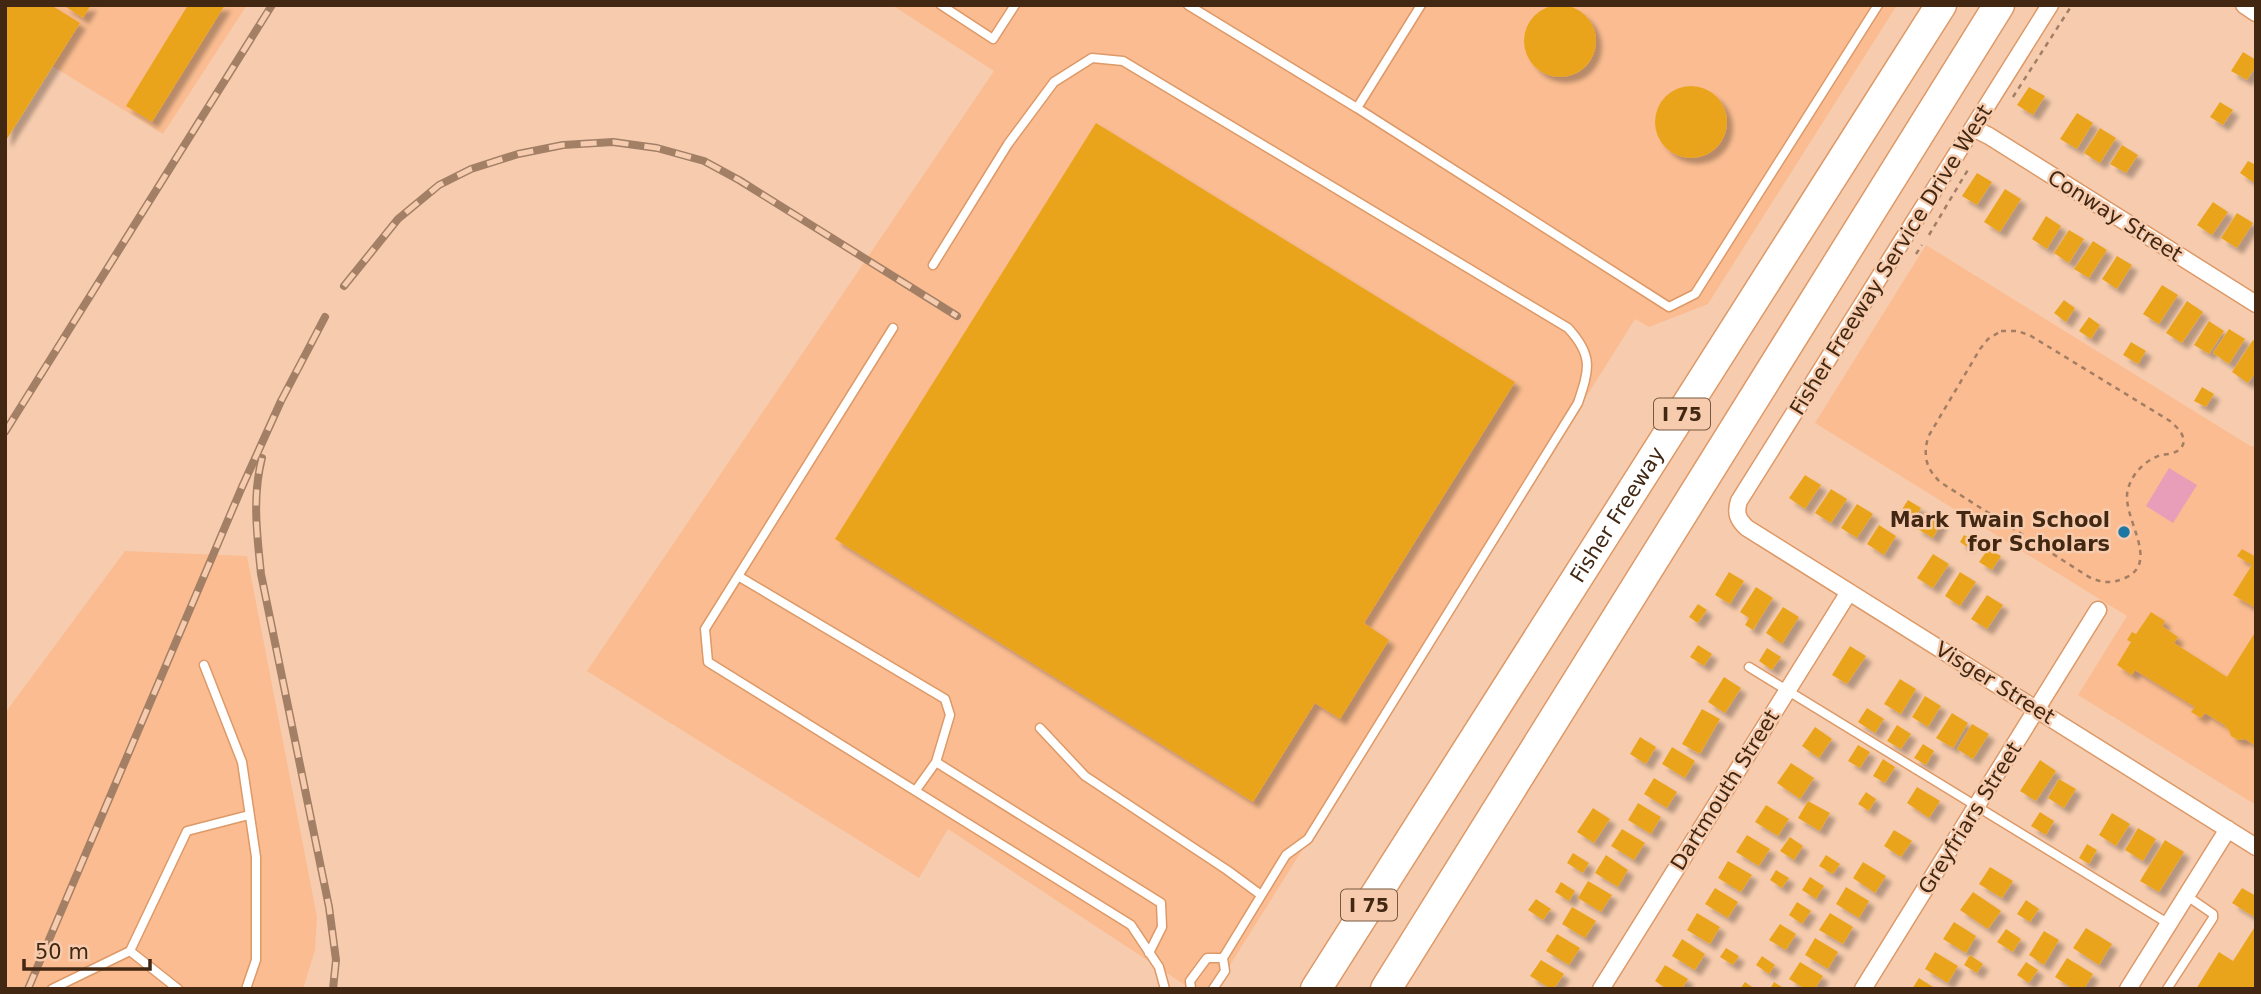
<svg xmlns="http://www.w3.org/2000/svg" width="2261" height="994" font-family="'DejaVu Sans',sans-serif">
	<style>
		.built { fill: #fabc90 }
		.green { fill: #e89eb8 }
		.building { fill: #eaa41f; filter: url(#shadow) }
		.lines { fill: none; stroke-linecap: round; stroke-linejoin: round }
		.lane-casing { stroke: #dd9967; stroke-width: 11 }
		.street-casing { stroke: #dd9967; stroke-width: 19 }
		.highway-casing { stroke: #dd9967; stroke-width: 33 }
		.path { stroke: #a27e65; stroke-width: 2.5; stroke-dasharray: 5 5; stroke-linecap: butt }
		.lane { stroke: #fff; stroke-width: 8 }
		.street { stroke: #fff; stroke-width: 16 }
		.highway { stroke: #fff; stroke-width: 30 }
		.rail-casing { stroke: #a37f66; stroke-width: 8 }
		.rail { stroke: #f7ccae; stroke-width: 5; stroke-dasharray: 16; stroke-linecap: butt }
		.poi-dot { fill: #1c77a5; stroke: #f7ccae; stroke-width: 2.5 }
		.labels { text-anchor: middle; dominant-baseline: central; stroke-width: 5; stroke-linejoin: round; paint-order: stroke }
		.shield { fill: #f7ccae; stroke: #785841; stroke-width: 2 }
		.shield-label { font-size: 19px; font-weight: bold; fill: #422712 }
		.street-label { font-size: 21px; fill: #422712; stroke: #f7ccae }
		.poi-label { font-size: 21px; font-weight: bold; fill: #422712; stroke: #f7ccae; text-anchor: end }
	</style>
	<defs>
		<filter id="shadow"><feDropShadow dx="6" dy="6" stdDeviation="2" flood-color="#0004"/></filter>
	</defs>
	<rect width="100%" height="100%" fill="#f7ccae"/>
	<path class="built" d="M5,5H247L163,134L5,37Z
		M892,5H1897L1708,304L1649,327L1635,319L1215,989H1191L948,829L919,878L587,671L994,71Z
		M1926,245L2252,447L2256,443V805L2078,695L2127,616L1815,423Z
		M125,551L247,556L317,917L315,950L303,989H5V713Z"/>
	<path class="green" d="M2169,468L2197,485L2173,523L2146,506Z"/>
	<path class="building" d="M1524 41a36 36 0 1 1 72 0a36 36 0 1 1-72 0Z
		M5,5H51L80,23L5,142Z
		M63,5H91L83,18Z
		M188,5H225L152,122L126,106Z
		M2243,52L2256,60V66L2247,80L2231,71Z
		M1655 122a36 36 0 1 1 72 0a36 36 0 1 1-72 0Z
		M2029,87L2045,96L2033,115L2017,105Z
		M2220,102L2233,110L2223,125L2210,117Z
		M2077,113L2093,123L2077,149L2060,139Z
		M1096,123L1515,382L1364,623L1389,640L1340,719L1315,703L1253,802L835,539Z
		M2100,128L2116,138L2100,163L2084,153Z
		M2122,145L2138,155L2126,173L2110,164Z
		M2248,161L2256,165V177L2253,182L2240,173Z
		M1977,173L1992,182L1977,205L1962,196Z
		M2005,189L2021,199L2000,232L1984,222Z
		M2213,202L2228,212L2212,235L2197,225Z
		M2237,213L2253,223L2237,248L2221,238Z
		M2046,216L2061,226L2047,249L2032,239Z
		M2069,230L2084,239L2069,263L2054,253Z
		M2093,241L2107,250L2089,278L2074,269Z
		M2117,256L2132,265L2117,289L2102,279Z
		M2162,285L2178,295L2159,324L2143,314Z
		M2064,300L2075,308L2066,322L2054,313Z
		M2187,301L2203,312L2182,343L2166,333Z
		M2089,317L2100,325L2091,339L2079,331Z
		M2209,321L2224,331L2209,354L2194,345Z
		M2229,329L2245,339L2229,364L2213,353Z
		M2253,340L2256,342V372L2248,383L2232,372Z
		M2131,342L2146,351L2138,364L2123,355Z
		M2202,387L2214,394L2206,407L2194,401Z
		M1805,475L1821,485L1805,509L1789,498Z
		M1831,489L1847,499L1831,523L1815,513Z
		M1908,500L1921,508L1912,522L1899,514Z
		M1857,504L1873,514L1857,538L1841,528Z
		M1926,512L1942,522L1933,538L1916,528Z
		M1879,525L1896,536L1884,555L1867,544Z
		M1964,535L1972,539L1967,547L1960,542Z
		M1988,549L2001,556L1992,570L1979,562Z
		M2242,549L2256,557V608L2233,595L2252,565L2237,556Z
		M1933,554L1949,564L1933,588L1917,578Z
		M1729,572L1744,581L1730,604L1715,595Z
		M1960,572L1976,582L1960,606L1945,596Z
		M1756,587L1773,598L1753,630L1745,625L1749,618L1740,612Z
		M1987,595L2003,605L1987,629L1971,619Z
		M1698,604L1707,610L1698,623L1689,617Z
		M1783,607L1799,617L1782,644L1766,633Z
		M2151,612L2165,621L2162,626L2178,637L2174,643L2227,677L2256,631V746L2245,739L2238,740L2231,736L2229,730L2225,727L2226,726L2205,713L2201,718L2191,712L2195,707L2135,670L2132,675L2117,665L2131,642L2127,640L2132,632L2136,634Z
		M1698,645L1712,654L1704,666L1690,657Z
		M1850,646L1866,656L1847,684L1832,675Z
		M1767,648L1781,657L1772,670L1759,661Z
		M1724,677L1741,688L1725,713L1708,702Z
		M1900,679L1916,689L1901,714L1884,704Z
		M1925,696L1941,706L1928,727L1912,717Z
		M1867,708L1884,719L1875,733L1858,722Z
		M1702,709L1720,719L1700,754L1682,744Z
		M1952,713L1968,723L1953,748L1936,738Z
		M1972,724L1989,734L1973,759L1957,749Z
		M1897,725L1911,734L1901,749L1887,741Z
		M1815,727L1832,739L1819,758L1802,746Z
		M1640,737L1656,747L1646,764L1630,754Z
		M1923,744L1934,751L1926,765L1914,758Z
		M1858,745L1870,752L1860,768L1848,761Z
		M1672,747L1695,761L1685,778L1662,764Z
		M1883,759L1895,767L1885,783L1873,776Z
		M2040,760L2056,771L2036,801L2020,791Z
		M1791,763L1814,778L1800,799L1777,783Z
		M1654,778L1677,792L1667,808L1644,794Z
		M2059,779L2076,789L2064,808L2048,798Z
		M1917,787L1940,801L1929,818L1907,803Z
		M1866,792L1876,799L1869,811L1858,804Z
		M1808,801L1830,813L1820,831L1798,818Z
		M1638,803L1661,817L1651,834L1628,820Z
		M1766,805L1789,819L1778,836L1755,822Z
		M1593,808L1610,819L1594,843L1577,832Z
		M2040,812L2054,821L2046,835L2031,826Z
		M2112,813L2130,824L2116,846L2099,835Z
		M2138,828L2156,839L2143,861L2125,850Z
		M1622,829L1645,843L1634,860L1611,846Z
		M1894,830L1912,841L1901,857L1884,846Z
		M1747,835L1770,849L1759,866L1736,852Z
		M1790,837L1803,846L1794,860L1780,851Z
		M2165,840L2184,852L2159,892L2140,881Z
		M2087,844L2097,850L2089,864L2079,858Z
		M1573,853L1589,863L1583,873L1567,863Z
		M1606,855L1628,870L1618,887L1595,873Z
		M1826,855L1840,864L1833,874L1819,866Z
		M1728,861L1752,875L1741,892L1718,878Z
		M1863,862L1886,876L1875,893L1853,878Z
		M1990,867L2013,881L2002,898L1979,884Z
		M1776,870L1789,878L1782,888L1770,880Z
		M1810,877L1824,886L1816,899L1802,890Z
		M1588,881L1612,895L1601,912L1578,898Z
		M1561,882L1575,891L1569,901L1555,892Z
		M1846,887L1869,901L1859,918L1836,904Z
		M1715,888L1738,902L1728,918L1705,904Z
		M2242,888L2256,896V918L2232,903Z
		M1973,892L2001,911L1988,929L1960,910Z
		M1536,899L1551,909L1543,920L1528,910Z
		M2026,900L2039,909L2030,922L2017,914Z
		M1797,902L1811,911L1802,924L1789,915Z
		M1572,907L1596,921L1585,938L1562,924Z
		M1697,913L1720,927L1710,944L1687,930Z
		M1830,913L1853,927L1843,944L1819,930Z
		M1954,922L1976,936L1966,953L1943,939Z
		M1780,924L1796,934L1786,950L1769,940Z
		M2256,925V984L2253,989H2196L2219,952L2233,961Z
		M2086,928L2112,944L2099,965L2073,948Z
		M2006,929L2021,939L2013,952L1997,942Z
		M2044,931L2059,940L2044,965L2029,955Z
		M1557,934L1580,948L1569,965L1546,951Z
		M1815,938L1838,952L1828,969L1805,955Z
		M1682,939L1705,954L1695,970L1672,956Z
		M1726,948L1739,956L1733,965L1720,957Z
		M1935,952L1958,966L1948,983L1925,969Z
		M1970,955L1983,964L1977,973L1964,965Z
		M1762,956L1775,965L1769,974L1756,965Z
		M2067,958L2093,974L2084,989H2073L2055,977Z
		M1541,960L1564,974L1554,989H1551L1530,976Z
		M1800,962L1823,976L1815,989H1805L1789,979Z
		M2026,962L2038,970L2029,983L2017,975Z
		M1665,965L1688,979L1682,989H1667L1655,981Z
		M1919,978L1936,989H1912Z
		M1745,982L1755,989H1740Z
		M1774,982L1785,989H1770Z"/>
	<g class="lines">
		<g class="lane-casing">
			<path id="lane" d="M941,5L993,39L1015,5
				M1188,5L1357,108L1421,5
				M1357,108L1669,307L1695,294L1878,5
				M933,265L1008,144L1054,82L1092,58L1123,61L1568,328C1594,356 1589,370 1578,403L1308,839L1286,855L1223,958L1225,971L1213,989
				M893,328L705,629L708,662L1131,925L1159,967L1165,989
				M738,576L945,699L950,715L936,762L916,790
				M204,665L242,762L256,857V960L246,989
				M1749,667L2169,924
				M1040,728L1085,776L1227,870L1261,895
				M936,762L1161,903L1162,927L1149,953
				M52,989L130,951
				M178,989L130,951L187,831L249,815
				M1191,989L1190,981L1207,958H1223
				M2167,989L2213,918V914L2187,896"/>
		</g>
		<g class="street-casing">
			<path id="street" d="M2050,5L1739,501C1735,513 1738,520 1747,528L2256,847
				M2244,5L2256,13
				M1973,128L1989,136L2256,304
				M1601,989L1849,592
				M1863,989L2098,610
				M2128,989L2228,829"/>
		</g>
		<g class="highway-casing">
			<g id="highway">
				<path id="s1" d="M1316,989L1941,5"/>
				<path d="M1386,989L1999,5"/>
			</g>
		</g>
		<path class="path" d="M2013,97L2072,5
			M1929,235L1969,168
			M1916,254L1922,245
			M2001,331H2018L2031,336L2170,421C2177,427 2189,438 2181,448C2176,454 2167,454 2161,455C2145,460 2132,474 2128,489C2120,516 2162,562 2125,578C2111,584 2102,583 2089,577L1940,482C1926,468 1923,457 1928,437L1980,349L1988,339Z"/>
		<use href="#lane" class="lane"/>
		<use href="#street" class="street"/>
		<use href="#highway" class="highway"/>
		<g class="rail-casing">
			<path id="rail" d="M344,286L398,219L439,185L471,169L518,154L563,145L613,142L657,148L704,161L739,180L957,316
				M5,432L272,5
				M262,458C252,497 257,534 261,574L329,907L336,960L333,989
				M28,989L242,487L281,401L325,317"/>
		</g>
		<use href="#rail" class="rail"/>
	</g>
	<circle class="poi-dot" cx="2124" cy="532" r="7"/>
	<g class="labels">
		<g class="shield">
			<rect x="1654" y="398.5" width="56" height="31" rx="5"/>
			<rect x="1341" y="889.5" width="56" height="31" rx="5"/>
		</g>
		<g class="shield-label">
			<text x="1682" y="414">I 75</text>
			<text x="1369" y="905">I 75</text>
		</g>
		<g class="street-label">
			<text transform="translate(2115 216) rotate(32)">Conway Street</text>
			<text transform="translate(1891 260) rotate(-58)">Fisher Freeway Service Drive West</text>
			<text stroke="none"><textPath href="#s1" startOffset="562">Fisher Freeway</textPath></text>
			<text transform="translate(1995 683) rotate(32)">Visger Street</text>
			<text transform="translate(1725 790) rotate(-58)">Dartmouth Street</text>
			<text transform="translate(1970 818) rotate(-58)">Greyfriars Street</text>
		</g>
		<g class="poi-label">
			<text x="2110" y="520">Mark Twain School<tspan x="2110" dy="24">for Scholars</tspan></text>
		</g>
	</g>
	<rect width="2261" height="994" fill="none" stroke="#422712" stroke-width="14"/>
	<path d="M24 959v10h126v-10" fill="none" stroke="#422712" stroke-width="3.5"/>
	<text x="35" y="959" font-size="21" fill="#422712" stroke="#f7ccae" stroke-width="5" paint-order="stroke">50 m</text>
</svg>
